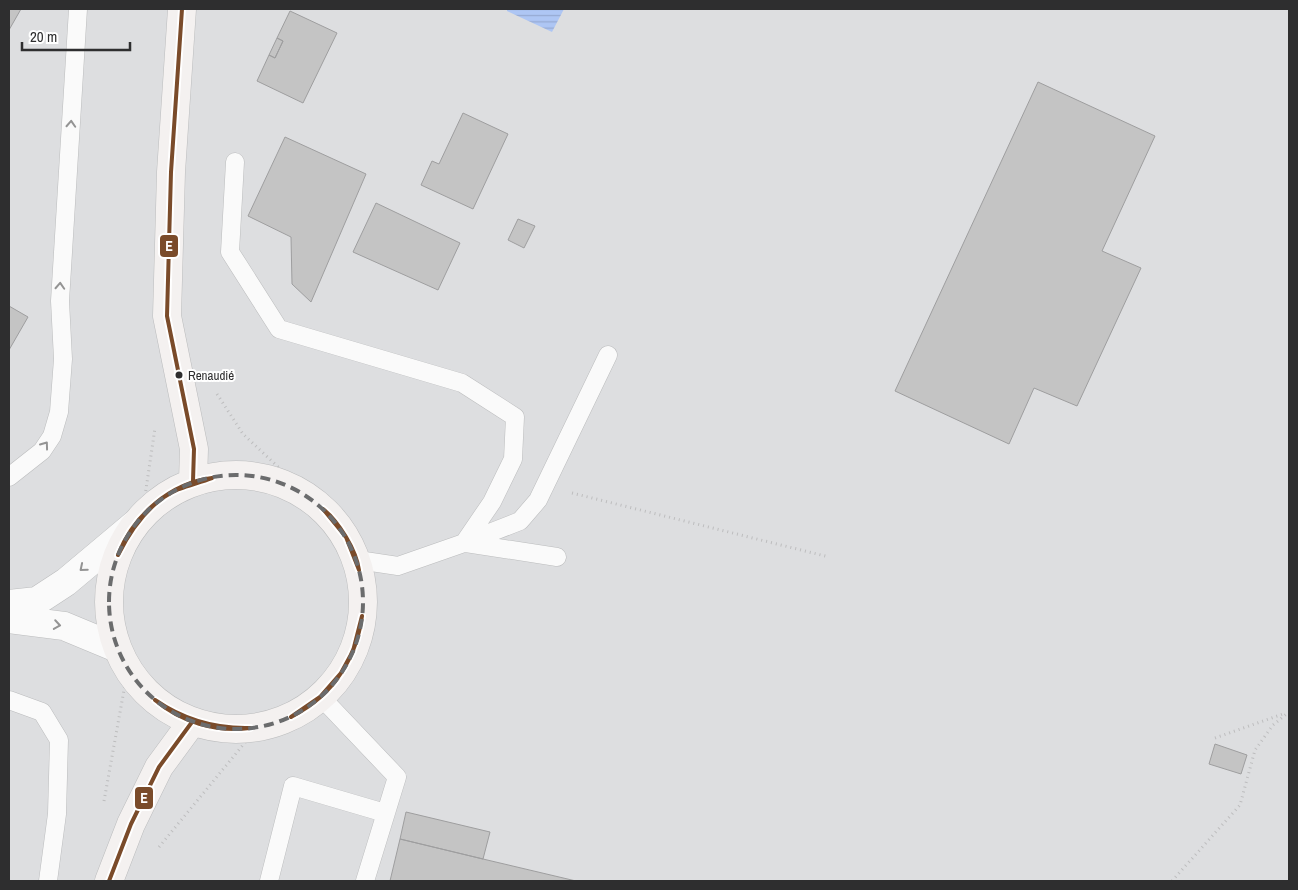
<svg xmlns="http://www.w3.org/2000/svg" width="1298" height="890" font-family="'Archivo Narrow',sans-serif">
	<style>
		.water { fill: url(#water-rules) }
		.building { fill: #c4c4c4; stroke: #9e9e9f }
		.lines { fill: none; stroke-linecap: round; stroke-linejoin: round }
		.service-casing { stroke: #bbbcbd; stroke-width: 19 }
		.tertiary-casing { stroke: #bbbcbd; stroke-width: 29 }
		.secondary-casing { stroke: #bbbcbd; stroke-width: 29 }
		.path { stroke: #bdbdbe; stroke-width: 3; stroke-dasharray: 1 4; stroke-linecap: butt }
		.service { stroke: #fafafa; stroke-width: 18 }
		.tertiary { stroke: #fafafa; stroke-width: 28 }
		.secondary { stroke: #f4f1f0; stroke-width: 28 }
		.bus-1-casing { stroke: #fff; stroke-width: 8 }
		.bus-1 { stroke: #7a4b2a; stroke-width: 4 }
		.oneway { stroke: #949494 }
		.marked { fill: none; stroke: #6b6c6d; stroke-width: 4; stroke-dasharray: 10 6; stroke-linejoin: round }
		.bus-dot { fill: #2e2e2f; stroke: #fff; stroke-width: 2 }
		.labels { text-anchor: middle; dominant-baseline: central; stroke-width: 4; stroke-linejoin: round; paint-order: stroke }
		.bus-label { font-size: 13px; fill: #2e2e2f; stroke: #fff; text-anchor: start }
		.line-badge { stroke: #fff; stroke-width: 2 }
		.badge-label { font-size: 14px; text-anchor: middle; font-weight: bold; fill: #fff }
	</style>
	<defs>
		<pattern id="water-rules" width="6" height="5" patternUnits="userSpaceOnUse" patternTransform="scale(1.25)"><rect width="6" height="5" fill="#aec6f4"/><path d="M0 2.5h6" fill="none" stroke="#96aad2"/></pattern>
	</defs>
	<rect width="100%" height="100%" fill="#dddee0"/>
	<path class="water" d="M507,9H564L552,32L507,11Z"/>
	<path class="building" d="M9,9H21L9,30Z
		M290,11L337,33L303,103L257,81L269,55L275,58L283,41L277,38Z
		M277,38L283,41L275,58L269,55Z
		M1038,82L1155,136L1102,251L1141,268L1077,406L1034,388L1009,444L895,391Z
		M463,113L508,134L473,209L421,185L432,161L439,164Z
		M285,137L366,174L311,302L292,284L291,237L248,216Z
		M376,203L460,243L438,290L353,252Z
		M518,219L535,226L524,248L508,240Z
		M9,306L28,317L9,350Z
		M1215,744L1247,755L1241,774L1209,764Z
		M406,812L490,832L483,859L400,839Z
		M400,839L483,859L576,881H390Z"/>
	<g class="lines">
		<g class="service-casing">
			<path id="service" d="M235,162L230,252L279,329L462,383L515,417L513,459L492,502L464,543L398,566L358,560
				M9,477L42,451L52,436L59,412L63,359L60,301L78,9
				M464,543L520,521L538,500L608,355
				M466,543L557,557
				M321,697L397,777L365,881
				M9,700L42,712L59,740L57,814L48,881
				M269,881L293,786L385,813"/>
		</g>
		<g class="tertiary-casing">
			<path id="tertiary" d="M9,604L37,601L66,582L134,525
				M9,619L64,626L117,648"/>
		</g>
		<g class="secondary-casing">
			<path id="secondary" d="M182,9L171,172L167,316L194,449L193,481
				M109 602a127 127 0 1 1 254 0a127 127 0 1 1-254 0Z
				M109,881L131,824L159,767L192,722"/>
		</g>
		<path class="path" d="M217,394L243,434L308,495
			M572,493L829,557
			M145,496L155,428
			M1215,738L1283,714
			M104,801L126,679
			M159,847L257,728
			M1172,881L1240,805L1255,750L1273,725L1289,712"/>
		<use href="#service" class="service"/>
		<use href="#tertiary" class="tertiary"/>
		<use href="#secondary" class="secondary"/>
		<g class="bus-1-casing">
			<path id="bus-1" d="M182,9L171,172L167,316L194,449L193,481
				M323,509C339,522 356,550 359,570
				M323,509L346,537L359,570
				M118,555C133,516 170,483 212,478
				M118,555C131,529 150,501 179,489C190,485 201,482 212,478
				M341,673L353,651L362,616
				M341,673C353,655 359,638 362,616
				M155,700C184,720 214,729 250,728
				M155,700C181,722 215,732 250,728
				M291,717L320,697L341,673
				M291,717C312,706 329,692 341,673
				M109,881L131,824L159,767L192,722"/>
		</g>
		<use href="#bus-1" class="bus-1"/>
	</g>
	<defs><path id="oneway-chevron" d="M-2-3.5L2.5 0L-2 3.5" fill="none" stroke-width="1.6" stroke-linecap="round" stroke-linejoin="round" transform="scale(1.25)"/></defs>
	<g class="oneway">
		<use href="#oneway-chevron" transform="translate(71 124) rotate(-87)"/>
		<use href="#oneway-chevron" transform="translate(60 286) rotate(-87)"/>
		<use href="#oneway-chevron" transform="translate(45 445) rotate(-54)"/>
		<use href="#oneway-chevron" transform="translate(83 568) rotate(140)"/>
		<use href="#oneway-chevron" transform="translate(57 625) rotate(9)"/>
	</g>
	<path class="marked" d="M109 602a127 127 0 1 1 254 0a127 127 0 1 1-254 0Z"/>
	<circle class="bus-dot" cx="179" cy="375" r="4.5"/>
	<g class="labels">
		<g class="bus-label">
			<text x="188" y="375">Renaudié</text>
		</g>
	</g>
	<g class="line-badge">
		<rect x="159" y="234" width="20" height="24" rx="5" fill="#7a4b2a"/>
		<rect x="134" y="786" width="20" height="24" rx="5" fill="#7a4b2a"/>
	</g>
	<g class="badge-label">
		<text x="169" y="251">E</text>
		<text x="144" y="803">E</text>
	</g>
	<rect width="1298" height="890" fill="none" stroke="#2e2e2f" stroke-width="20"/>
	<path d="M22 42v8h108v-8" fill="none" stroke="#2e2e2f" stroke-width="2.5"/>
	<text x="30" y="42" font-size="15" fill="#2e2e2f" stroke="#ffffff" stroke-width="4" paint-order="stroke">20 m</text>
</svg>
